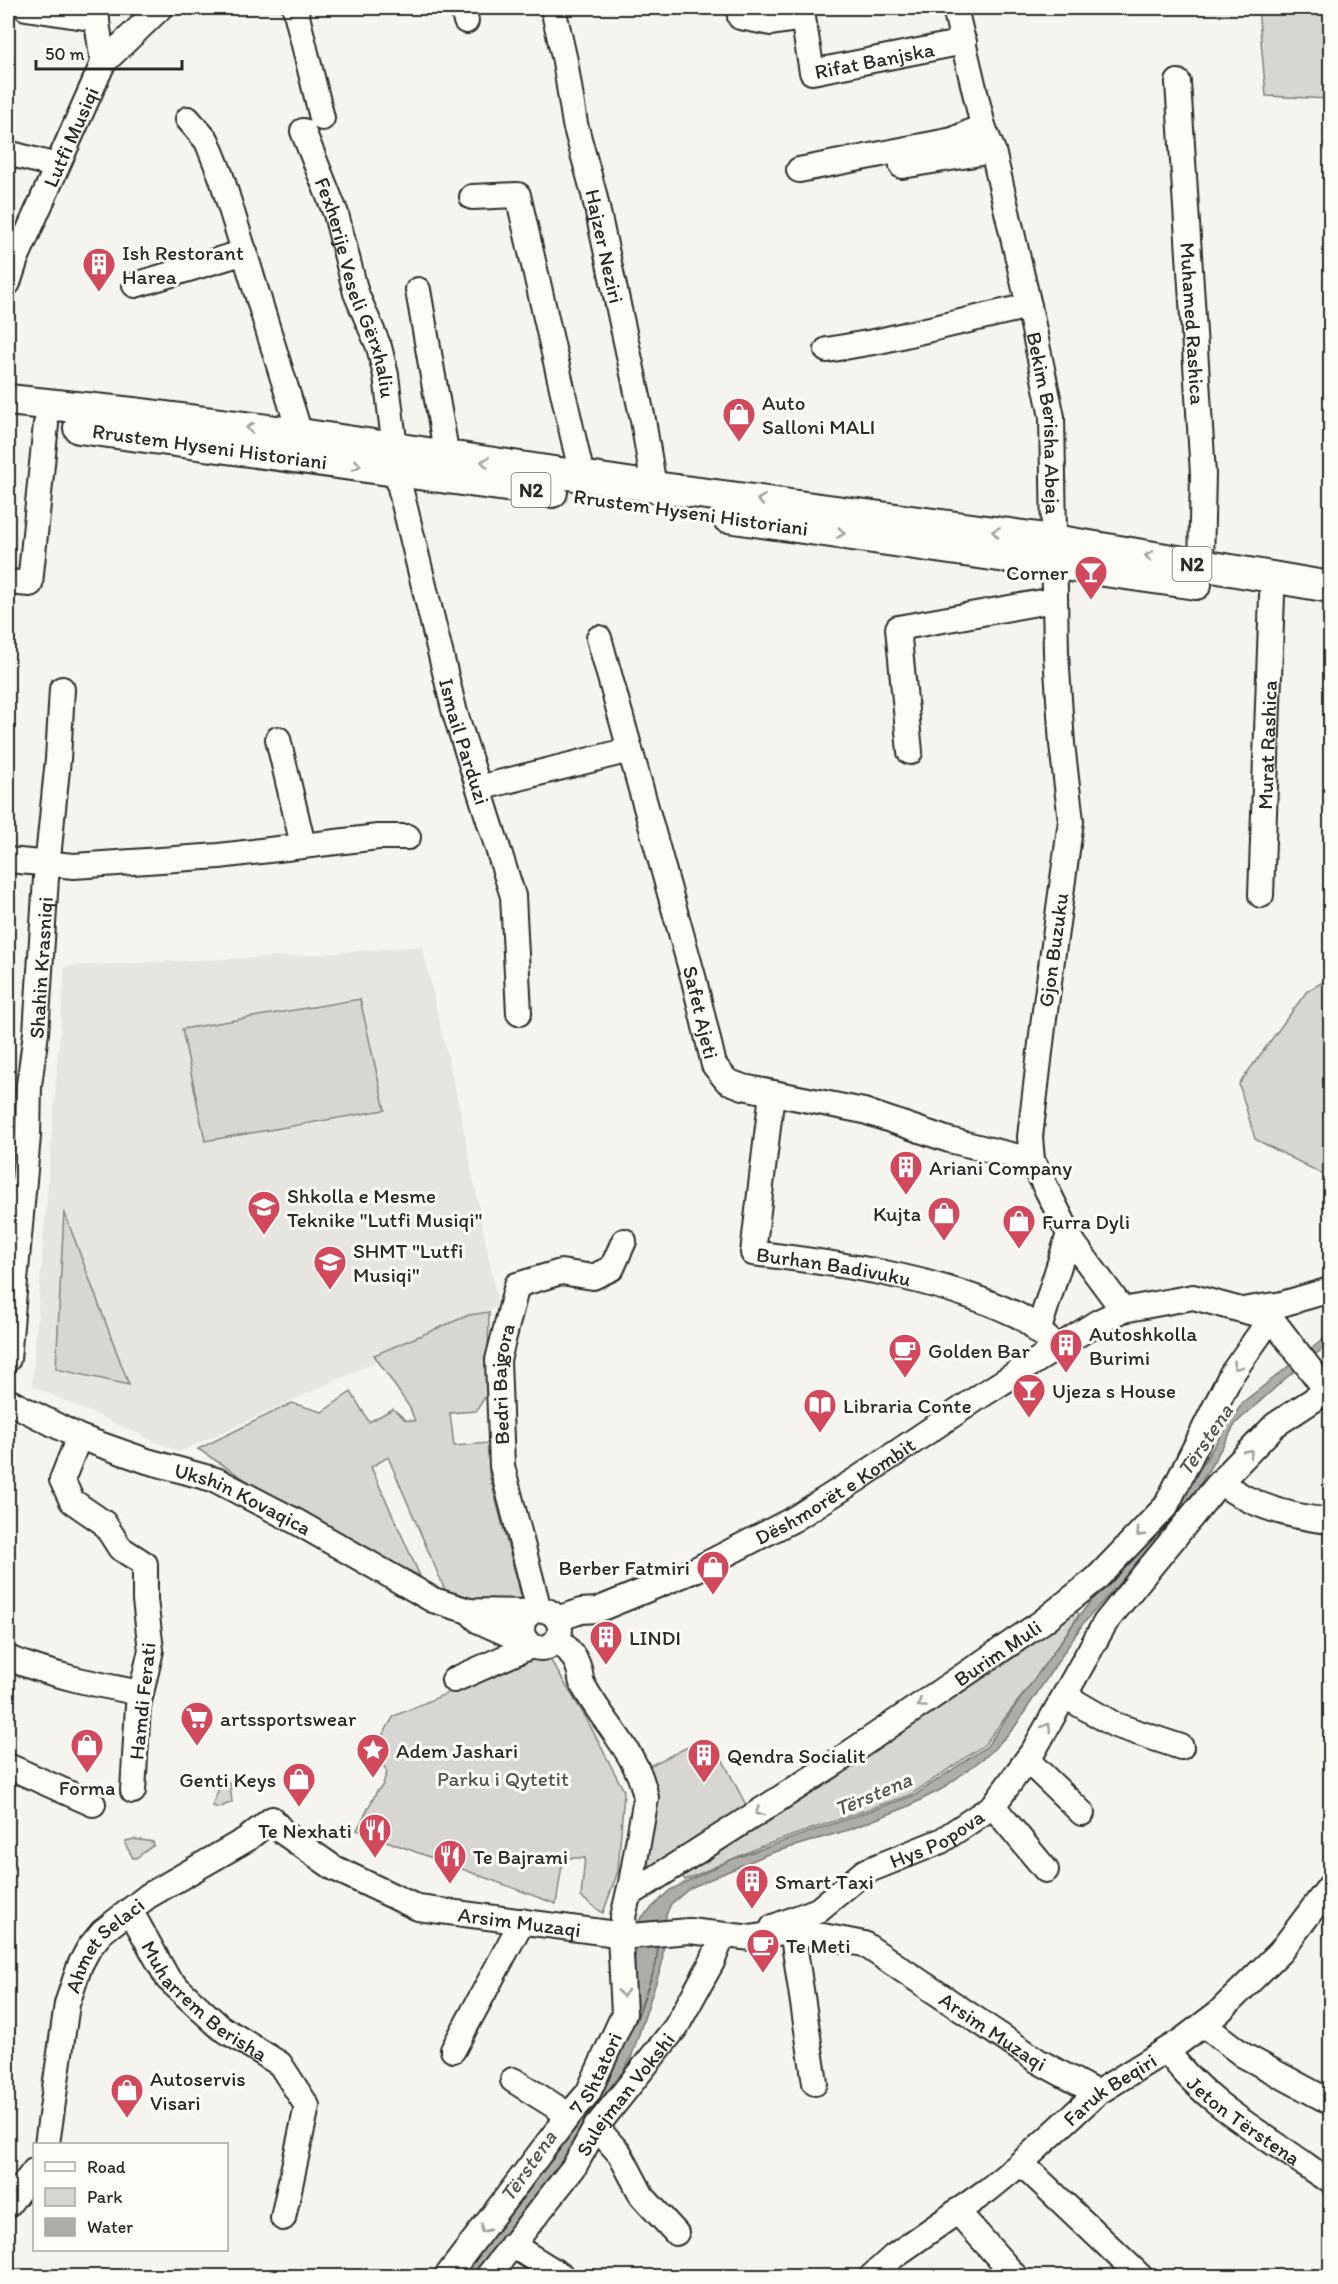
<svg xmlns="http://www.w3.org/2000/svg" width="1338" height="2284" font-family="Itim,sans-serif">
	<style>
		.built { fill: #e6e5e0 }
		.green { fill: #d7d6d2; stroke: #81807e; stroke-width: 1.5 }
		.water { fill: #adaca9; stroke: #797877; stroke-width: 1.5 }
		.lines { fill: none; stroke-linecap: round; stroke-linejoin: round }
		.shore { stroke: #5f5f5d; stroke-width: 1.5 }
		.minor-casing { stroke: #2b2b2b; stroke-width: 28 }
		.major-casing { stroke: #2b2b2b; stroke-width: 34 }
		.minor { stroke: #fdfcf7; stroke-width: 24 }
		.major { stroke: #fdfcf7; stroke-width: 30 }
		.oneway { stroke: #9e9e9b }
		.labels { text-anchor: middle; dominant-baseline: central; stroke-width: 6; stroke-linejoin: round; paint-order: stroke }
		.shield { fill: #fdfcf7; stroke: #6a6a68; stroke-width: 1.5 }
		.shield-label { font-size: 20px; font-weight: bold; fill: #2b2b2b }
		.street-label { font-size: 21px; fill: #2b2b2b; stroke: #fdfcf7 }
		.poi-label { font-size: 21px; fill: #2b2b2b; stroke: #fdfcf7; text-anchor: start }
		.park-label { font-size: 21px; fill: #565655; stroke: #fdfcf7 }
		.water-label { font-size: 22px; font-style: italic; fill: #585857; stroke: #fdfcf7 }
	</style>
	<rect width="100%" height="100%" fill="#f5f4ef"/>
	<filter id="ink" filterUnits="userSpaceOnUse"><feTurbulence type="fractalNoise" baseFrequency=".0167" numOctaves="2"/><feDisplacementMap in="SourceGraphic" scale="12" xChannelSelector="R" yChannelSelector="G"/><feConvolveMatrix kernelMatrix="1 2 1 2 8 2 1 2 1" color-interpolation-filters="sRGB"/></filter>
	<g filter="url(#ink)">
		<path class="built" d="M422,946L460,1110L498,1306L179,1452L32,1386L65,966L297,956Z"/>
		<path class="green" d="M1258,8H1330V99L1266,96Z
			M1330,978V1178L1255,1139L1239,1084L1307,991Z
			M360,999L385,1110L205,1141L182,1029Z
			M64,1211L129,1385L56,1369Z
			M489,1312L487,1394L476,1411L450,1413L454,1446L489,1443V1474L523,1603L516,1615L447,1595L388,1457L371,1467L420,1576L315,1525L198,1449L292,1403L322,1412L351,1392L369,1422L393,1409L406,1420L415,1421L410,1408L374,1355L469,1315Z
			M1071,1601L1079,1615L1035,1679L984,1745L912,1794L760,1847L685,1880L678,1870Z
			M545,1651L586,1718L624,1791L618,1871L603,1913L581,1897L585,1858H563L556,1904L357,1830L377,1791L382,1786L387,1772L374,1749L394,1716Z
			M702,1740L715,1745L750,1813L655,1871L647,1868L656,1800L641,1770Z
			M226,1782L230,1784L232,1802L219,1808L212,1806L219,1788Z
			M134,1839L153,1842L154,1845L136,1858H133L125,1844L126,1841Z"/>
		<path class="water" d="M1330,1334V1343L1286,1378L1236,1423L1187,1507L1082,1625L1014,1728L989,1754L942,1789L907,1807L848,1830L768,1854L690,1888L671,1904L666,1915L662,1964L631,2058L602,2107L477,2276H464L622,2040L636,1951L635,1936L640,1919L670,1890L730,1860L915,1795L987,1746L1079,1616L1112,1576L1179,1504L1215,1444L1243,1402Z"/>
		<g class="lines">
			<path class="shore" d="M636,2021L656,1964L658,1947"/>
			<g class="minor-casing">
				<g id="minor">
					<path d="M26,8L97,19"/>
					<path d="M95,8L103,63"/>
					<path d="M295,8L322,118"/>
					<path d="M462,8L466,21"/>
					<path id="s1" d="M553,8L565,61L575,124L594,194L643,420L654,487"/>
					<path id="s2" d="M799,8L803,18L812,72L964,42"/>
					<path id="s3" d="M955,8L983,126L993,151L1029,306L1052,417L1056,654L1062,744L1071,821L1044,1018L1030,1137L1032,1160L1074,1244L1123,1310"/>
					<path d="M740,17L771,23L803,18"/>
					<path id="s4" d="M1178,82L1203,474L1201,565"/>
					<path d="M188,119L207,141L221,176L300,434"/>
					<path id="s5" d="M303,131L336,214L356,293L379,347L386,375L395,449"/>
					<path d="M8,153L57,166"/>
					<path d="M902,166L993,151"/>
					<path d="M799,170L953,140L983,126"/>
					<path d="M472,197L518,195L582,476"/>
					<path id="s6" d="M8,283L16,259L103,63L160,8"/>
					<path d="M135,285L245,252"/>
					<path d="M418,290L447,457"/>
					<path d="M827,350L879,341L1029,306"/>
					<path id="s7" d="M396,471L455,713L513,896L519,1013"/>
					<path d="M8,582L30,584L46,424"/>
					<path id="s8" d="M599,638L694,980L714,1065L727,1081L743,1087L864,1111L949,1140L1032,1160"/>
					<path d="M278,739L303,845"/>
					<path d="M910,752L898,628L1054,600"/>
					<path d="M479,788L630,750"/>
					<path d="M8,860L74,866L219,856L378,837H408"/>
					<path id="s9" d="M1261,895L1272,595"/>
					<path id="s10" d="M772,1093L753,1253C841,1264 933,1276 1015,1314C1031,1321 1045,1337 1058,1348"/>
					<path d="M1248,1309L1282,1304L1330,1290"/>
					<path d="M1038,1332L1069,1234"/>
					<path id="s11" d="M8,1359L28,1136L29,1085L36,1033L46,878L58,759L62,689"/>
					<path id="s12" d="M8,1401L79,1437L147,1461L216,1480L297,1522L433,1600L469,1611L532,1612"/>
					<path d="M79,1437L62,1480L72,1501L104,1523L120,1548L145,1564V1600L151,1650L138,1706L133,1791"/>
					<path d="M1220,1482C1251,1506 1292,1517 1330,1521"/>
					<circle cx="541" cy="1629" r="19"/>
					<path id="s13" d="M539,1610L502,1466L498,1360L517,1285L561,1272L593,1277L612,1268L624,1241"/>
					<path d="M469,1611L479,1621L526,1642"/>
					<path id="s14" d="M557,1619L581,1611L597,1610L695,1570L794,1519L859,1478L982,1395L1098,1322L1123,1310L1193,1297L1271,1318L1330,1395"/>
					<path d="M558,1638C566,1647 576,1657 579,1669C581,1673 580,1678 582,1683C601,1721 639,1754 646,1798L631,1883L623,1917L625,1935"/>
					<path d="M8,1658C50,1675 95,1684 140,1693"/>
					<path d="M454,1680L531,1646"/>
					<path d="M1065,1696L1115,1725L1181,1747"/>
					<path d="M1027,1760L1082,1813"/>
					<path d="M8,1766L93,1804"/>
					<path d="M993,1806L1046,1870"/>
					<path id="s15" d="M629,1895L835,1763L1042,1622L1096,1579L1166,1506L1231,1375L1271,1318"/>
					<path id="s16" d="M130,1910L168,1979L220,2027L280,2064L307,2106L283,2218"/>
					<path id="s17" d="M773,1927L818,1910L864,1872L941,1841L993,1806L1034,1750L1105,1623L1142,1577L1220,1482L1275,1425L1330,1389"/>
					<path d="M792,1930L815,2083"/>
					<path d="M1204,2025L1243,2055L1330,2102"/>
					<path d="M453,2050L522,1921"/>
					<path id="s18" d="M1167,2050C1196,2094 1249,2126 1293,2156C1305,2164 1317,2174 1330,2181"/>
					<path d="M513,2080L569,2115"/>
					<path d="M596,2127L620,2154L642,2196L676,2233"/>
					<path id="s19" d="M47,2144L67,2004L80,1965L89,1948L102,1932L148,1896L247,1839L272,1819L284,1833L334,1868L418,1908L632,1936L689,1931L752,1938L792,1930L864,1944L1038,2061L1097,2093"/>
					<path d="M1021,2163L1140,2276"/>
					<path d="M8,2205L34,2171"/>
					<path d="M957,2211L1015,2276"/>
					<path d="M512,2245L562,2276"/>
					<path id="s20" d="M447,2276L569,2115L588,2093L624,2014L620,1935"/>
					<path id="s21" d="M488,2276L574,2167L596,2127L676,2027L712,1962L723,1935"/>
					<path id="s22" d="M872,2276L894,2256L988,2190L1021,2163L1097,2093L1181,2041L1218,2013L1280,1952L1330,1886"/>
				</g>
			</g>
			<g class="major-casing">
				<g id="major">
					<path d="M8,400L133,413L300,434L654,487L1054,540L1330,587"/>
					<path id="s23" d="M79,428L552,492"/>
					<path d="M727,517L1196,584"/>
				</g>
			</g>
			<use href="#minor" class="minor"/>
			<use href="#major" class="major"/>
		</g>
		<defs><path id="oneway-chevron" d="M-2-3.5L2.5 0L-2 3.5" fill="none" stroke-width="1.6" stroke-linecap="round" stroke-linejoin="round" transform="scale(1.5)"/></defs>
		<g class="oneway">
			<use href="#oneway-chevron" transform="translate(250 428) rotate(-173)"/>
			<use href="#oneway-chevron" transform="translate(485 462) rotate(-172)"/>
			<use href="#oneway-chevron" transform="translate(357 465) rotate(9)"/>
			<use href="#oneway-chevron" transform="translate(761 500) rotate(-172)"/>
			<use href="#oneway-chevron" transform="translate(996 532) rotate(-172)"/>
			<use href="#oneway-chevron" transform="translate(841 533) rotate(8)"/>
			<use href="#oneway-chevron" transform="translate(1149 556) rotate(-170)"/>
			<use href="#oneway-chevron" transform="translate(1237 1366) rotate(126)"/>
			<use href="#oneway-chevron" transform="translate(1249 1453) rotate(-47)"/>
			<use href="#oneway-chevron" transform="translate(1140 1533) rotate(134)"/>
			<use href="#oneway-chevron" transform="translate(921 1704) rotate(146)"/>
			<use href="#oneway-chevron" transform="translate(1047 1727) rotate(-60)"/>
			<use href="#oneway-chevron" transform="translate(759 1812) rotate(148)"/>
			<use href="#oneway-chevron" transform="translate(623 1993) rotate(88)"/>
			<use href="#oneway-chevron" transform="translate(484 2229) rotate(127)"/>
		</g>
	</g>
	<defs>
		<g id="building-pin" transform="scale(1.725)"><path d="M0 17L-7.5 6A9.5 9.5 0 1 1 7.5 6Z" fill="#d1495b" stroke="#fdfcf7"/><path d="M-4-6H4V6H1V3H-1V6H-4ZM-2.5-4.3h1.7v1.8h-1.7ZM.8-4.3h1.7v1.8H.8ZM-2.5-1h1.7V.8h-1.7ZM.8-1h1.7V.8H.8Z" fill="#fff"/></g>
		<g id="shop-pin" transform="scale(1.725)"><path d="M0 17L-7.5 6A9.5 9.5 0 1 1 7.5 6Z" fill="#d1495b" stroke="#fdfcf7"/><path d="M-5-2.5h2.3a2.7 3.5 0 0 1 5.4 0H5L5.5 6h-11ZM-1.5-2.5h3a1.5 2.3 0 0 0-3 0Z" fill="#fff"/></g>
		<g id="bar-pin" transform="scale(1.725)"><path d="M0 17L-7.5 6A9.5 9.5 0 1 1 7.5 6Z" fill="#d1495b" stroke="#fdfcf7"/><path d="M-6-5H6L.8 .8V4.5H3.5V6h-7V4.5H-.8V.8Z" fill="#fff"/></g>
		<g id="school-pin" transform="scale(1.725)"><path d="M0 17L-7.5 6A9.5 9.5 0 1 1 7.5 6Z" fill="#d1495b" stroke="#fdfcf7"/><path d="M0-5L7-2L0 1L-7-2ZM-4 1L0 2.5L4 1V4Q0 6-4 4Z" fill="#fff"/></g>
		<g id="cafe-pin" transform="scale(1.725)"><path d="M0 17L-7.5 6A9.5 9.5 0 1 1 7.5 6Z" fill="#d1495b" stroke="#fdfcf7"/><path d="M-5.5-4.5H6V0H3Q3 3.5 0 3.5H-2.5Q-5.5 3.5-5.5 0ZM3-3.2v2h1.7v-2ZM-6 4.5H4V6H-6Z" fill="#fff"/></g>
		<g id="library-pin" transform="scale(1.725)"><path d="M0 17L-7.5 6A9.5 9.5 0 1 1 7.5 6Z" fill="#d1495b" stroke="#fdfcf7"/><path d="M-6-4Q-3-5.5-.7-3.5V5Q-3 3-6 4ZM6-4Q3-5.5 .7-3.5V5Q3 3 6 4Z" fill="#fff"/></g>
		<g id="supermarket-pin" transform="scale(1.725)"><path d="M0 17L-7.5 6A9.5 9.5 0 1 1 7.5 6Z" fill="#d1495b" stroke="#fdfcf7"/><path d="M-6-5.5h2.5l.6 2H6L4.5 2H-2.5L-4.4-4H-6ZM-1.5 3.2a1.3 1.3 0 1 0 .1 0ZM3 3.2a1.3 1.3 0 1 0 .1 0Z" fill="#fff"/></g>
		<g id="sight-pin" transform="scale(1.725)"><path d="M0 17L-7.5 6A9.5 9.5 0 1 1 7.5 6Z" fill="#d1495b" stroke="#fdfcf7"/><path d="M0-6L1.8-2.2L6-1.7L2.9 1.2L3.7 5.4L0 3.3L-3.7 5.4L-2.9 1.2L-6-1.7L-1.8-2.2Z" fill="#fff"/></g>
		<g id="restaurant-pin" transform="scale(1.725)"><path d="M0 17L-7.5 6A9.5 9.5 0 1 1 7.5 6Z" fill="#d1495b" stroke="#fdfcf7"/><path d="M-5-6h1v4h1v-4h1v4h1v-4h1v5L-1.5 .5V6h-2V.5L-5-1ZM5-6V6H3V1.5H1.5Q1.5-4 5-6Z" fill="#fff"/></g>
	</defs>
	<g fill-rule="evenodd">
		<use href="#building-pin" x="99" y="264"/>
		<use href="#shop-pin" x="739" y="414"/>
		<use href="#bar-pin" x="1091" y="572"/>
		<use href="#building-pin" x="906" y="1167"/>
		<use href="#school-pin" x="264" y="1207"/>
		<use href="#shop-pin" x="944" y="1213"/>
		<use href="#shop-pin" x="1019" y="1221"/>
		<use href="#school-pin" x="330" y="1262"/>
		<use href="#building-pin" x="1066" y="1345"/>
		<use href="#cafe-pin" x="905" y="1350"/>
		<use href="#bar-pin" x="1029" y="1390"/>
		<use href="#library-pin" x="820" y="1405"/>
		<use href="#shop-pin" x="713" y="1567"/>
		<use href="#building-pin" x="606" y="1637"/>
		<use href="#supermarket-pin" x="197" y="1718"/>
		<use href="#shop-pin" x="87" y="1745"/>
		<use href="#sight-pin" x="373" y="1750"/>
		<use href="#building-pin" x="704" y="1755"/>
		<use href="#shop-pin" x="299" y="1779"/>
		<use href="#restaurant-pin" x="375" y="1830"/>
		<use href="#restaurant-pin" x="450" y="1856"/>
		<use href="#building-pin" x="752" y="1881"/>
		<use href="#cafe-pin" x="763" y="1945"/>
		<use href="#shop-pin" x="127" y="2090"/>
	</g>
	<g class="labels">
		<g class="shield">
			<rect x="511.5" y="473" width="39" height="34" rx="4.5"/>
			<rect x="1172.5" y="547" width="39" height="34" rx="4.5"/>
		</g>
		<g class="shield-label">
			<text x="531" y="490">N2</text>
			<text x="1192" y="564">N2</text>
		</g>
		<g class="street-label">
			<text stroke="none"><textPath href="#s2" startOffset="129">Rifat Banjska</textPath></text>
			<text stroke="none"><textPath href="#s6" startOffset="159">Lutfi Musiqi</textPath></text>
			<text stroke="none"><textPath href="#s1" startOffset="244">Hajzer Neziri</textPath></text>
			<text stroke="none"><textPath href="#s5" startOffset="166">Fexherije Veseli Gërxhaliu</textPath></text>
			<text stroke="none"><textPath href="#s4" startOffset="242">Muhamed Rashica</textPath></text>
			<text stroke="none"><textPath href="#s3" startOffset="426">Bekim Berisha Abeja</textPath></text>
			<text stroke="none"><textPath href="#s23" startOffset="132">Rrustem Hyseni Historiani</textPath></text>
			<text transform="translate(691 512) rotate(8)">Rrustem Hyseni Historiani</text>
			<text stroke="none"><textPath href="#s7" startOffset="279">Ismail Parduzi</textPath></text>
			<text stroke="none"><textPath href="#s9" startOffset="150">Murat Rashica</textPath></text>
			<text transform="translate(1053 950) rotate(-82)">Gjon Buzuku</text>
			<text stroke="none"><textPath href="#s11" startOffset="393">Shahin Krasniqi</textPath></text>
			<text stroke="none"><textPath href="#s8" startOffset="388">Safet Ajeti</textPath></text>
			<text stroke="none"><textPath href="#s10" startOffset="243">Burhan Badivuku</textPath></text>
			<text stroke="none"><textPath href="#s13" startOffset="231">Bedri Bajgora</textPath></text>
			<text stroke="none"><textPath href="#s14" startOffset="308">Dëshmorët e Kombit</textPath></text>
			<text stroke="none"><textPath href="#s12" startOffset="255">Ukshin Kovaqica</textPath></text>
			<text stroke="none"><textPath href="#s15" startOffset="441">Burim Muli</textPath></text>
			<text transform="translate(142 1701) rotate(-84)">Hamdi Ferati</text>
			<text stroke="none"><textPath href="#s17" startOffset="188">Hys Popova</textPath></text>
			<text stroke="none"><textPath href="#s19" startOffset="702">Arsim Muzaqi</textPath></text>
			<text stroke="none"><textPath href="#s19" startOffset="213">Ahmet Selaci</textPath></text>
			<text stroke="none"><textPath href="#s16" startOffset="120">Muharrem Berisha</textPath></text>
			<text stroke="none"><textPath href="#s19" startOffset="1206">Arsim Muzaqi</textPath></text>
			<text stroke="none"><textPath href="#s20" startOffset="252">7 Shtatori</textPath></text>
			<text stroke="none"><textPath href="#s22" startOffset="303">Faruk Beqiri</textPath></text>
			<text stroke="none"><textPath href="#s21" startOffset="228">Sulejman Vokshi</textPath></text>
			<text stroke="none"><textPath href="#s18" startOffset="105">Jeton Tërstena</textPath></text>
		</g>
		<g class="poi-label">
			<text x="122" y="252">Ish Restorant<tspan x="122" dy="24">Harea</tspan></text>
			<text x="762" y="402">Auto<tspan x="762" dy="24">Salloni MALI</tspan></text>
			<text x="1068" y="572" text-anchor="end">Corner</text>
			<text x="929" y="1167">Ariani Company</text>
			<text x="287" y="1195">Shkolla e Mesme<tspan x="287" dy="24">Teknike "Lutfi Musiqi"</tspan></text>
			<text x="921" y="1213" text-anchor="end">Kujta</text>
			<text x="1042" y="1221">Furra Dyli</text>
			<text x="353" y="1250">SHMT "Lutfi<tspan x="353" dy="24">Musiqi"</tspan></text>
			<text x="1089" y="1333">Autoshkolla<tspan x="1089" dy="24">Burimi</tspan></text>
			<text x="928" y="1350">Golden Bar</text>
			<text x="1052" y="1390">Ujeza s House</text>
			<text x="843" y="1405">Libraria Conte</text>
			<text x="690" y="1567" text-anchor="end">Berber Fatmiri</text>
			<text x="629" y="1637">LINDI</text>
			<text x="220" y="1718">artssportswear</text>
			<text x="396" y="1750">Adem Jashari</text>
			<text x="727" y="1755">Qendra Socialit</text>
			<text x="276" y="1779" text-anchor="end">Genti Keys</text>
			<text x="87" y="1787" text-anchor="middle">Forma</text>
			<text x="352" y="1830" text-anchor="end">Te Nexhati</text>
			<text x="473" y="1856">Te Bajrami</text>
			<text x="775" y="1881">Smart Taxi</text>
			<text x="786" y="1945">Te Meti</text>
			<text x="150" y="2078">Autoservis<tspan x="150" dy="24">Visari</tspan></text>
		</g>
		<g class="park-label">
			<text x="503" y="1778">Parku i Qytetit</text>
		</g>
		<g class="water-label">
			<text transform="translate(1205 1440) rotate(-56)">Tërstena</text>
			<text transform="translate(873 1794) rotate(-23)">Tërstena</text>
			<text transform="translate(528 2166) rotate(-55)">Tërstena</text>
		</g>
	</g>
	<rect width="1338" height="2284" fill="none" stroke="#fdfcf7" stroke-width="30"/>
	<rect x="15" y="15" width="1308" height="2254" fill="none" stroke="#2b2b2b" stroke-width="2" filter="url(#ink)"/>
	<rect x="33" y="2143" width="195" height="108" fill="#fdfcf7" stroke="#a9a8a5" stroke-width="1.5"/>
	<rect x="45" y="2162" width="30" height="9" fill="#fdfcf7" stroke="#a9a8a5" stroke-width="1.5"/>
	<text x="87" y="2173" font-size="18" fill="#2b2b2b">Road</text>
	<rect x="45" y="2188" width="30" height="18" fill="#d7d6d2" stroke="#a9a8a5" stroke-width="1.5"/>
	<text x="87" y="2203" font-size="18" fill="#2b2b2b">Park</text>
	<rect x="45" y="2218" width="30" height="18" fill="#adaca9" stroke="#a9a8a5" stroke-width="1.5"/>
	<text x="87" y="2233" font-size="18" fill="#2b2b2b">Water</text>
	<path d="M36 60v9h146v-9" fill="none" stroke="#2b2b2b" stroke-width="3"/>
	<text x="45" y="60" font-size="18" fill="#2b2b2b" stroke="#fdfcf7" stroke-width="4.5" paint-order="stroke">50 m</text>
</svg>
